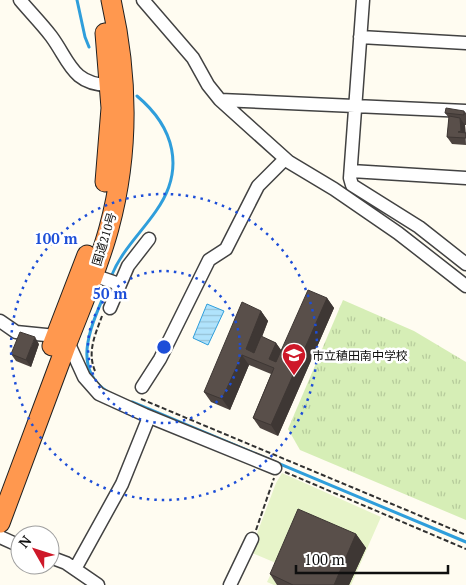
<svg xmlns="http://www.w3.org/2000/svg" width="466" height="585" font-family="'PT Serif','Noto Sans JP',serif">
	<style>
		.park { fill: url(#park-tufts) }
		.pitch { fill: #e7f4c9 }
		.water { fill: url(#water-rules); stroke: #2f9edb }
		.lines { fill: none; stroke-linecap: round; stroke-linejoin: round }
		.stream { stroke: #2f9edb; stroke-width: 3 }
		.minor-casing { stroke: #424242; stroke-width: 15 }
		.highway-casing { stroke: #202020; stroke-width: 21 }
		.path { stroke: #313131; stroke-width: 2; stroke-dasharray: 5 2.5; stroke-linecap: butt }
		.minor { stroke: #fff; stroke-width: 12 }
		.highway { stroke: #ff984f; stroke-width: 19 }
		.wall { fill: #4d4440 }
		.shaded-wall { fill: #3e3734 }
		.building { fill: #594f4a; stroke: #3e3734 }
		.ring { fill: none; stroke: #1d4ed8; stroke-width: 2.5; stroke-dasharray: 2.5 5 }
		.labels { text-anchor: middle; dominant-baseline: central; stroke-width: 5; stroke-linejoin: round; paint-order: stroke }
		.street-label { font-size: 12px; fill: #0f0f0f; stroke: #fff }
		.poi-label { font-size: 12px; fill: #0f0f0f; stroke: #fff; text-anchor: start }
		.centre { fill: #1d4ed8; stroke: #fff; stroke-width: 2.5 }
		.ring-label { font-size: 15px; text-anchor: middle; font-weight: bold; fill: #1d4ed8; stroke: #fff; stroke-width: 5; stroke-linejoin: round; paint-order: stroke }
	</style>
	<defs>
		<pattern id="park-tufts" width="24" height="20" patternUnits="userSpaceOnUse" patternTransform="scale(1.25)"><rect width="24" height="20" fill="#d6eeb6"/><path d="M3 7l-1-3M5 7V3M7 7l1-3M15 17l-1-3M17 17v-4M19 17l1-3" fill="none" stroke="#b6cb9b"/></pattern>
		<pattern id="water-rules" width="6" height="5" patternUnits="userSpaceOnUse" patternTransform="scale(1.25)"><rect width="6" height="5" fill="#b0e3fc"/><path d="M0 2.5h6" fill="none" stroke="#96c2d7"/></pattern>
	</defs>
	<rect width="100%" height="100%" fill="#fffcf1"/>
	<path class="park" d="M343,300L414,331L466,362V520L300,450L288,429Z"/>
	<path class="pitch" d="M282,473L381,517L351,585H274L267,582L276,563L250,552L276,483Z"/>
	<path class="water" d="M207,304L224,311L208,345L193,338Z"/>
	<g class="lines">
		<path class="stream" d="M77,0L85,37L89,47
			M111,277C121,251 141,233 156,211C186,169 174,127 137,96
			M108,392C67,366 96,317 109,283
			M132,402L466,542"/>
		<g class="minor-casing">
			<path id="minor" d="M20,0C30,12 41,23 51,36C69,60 72,85 109,85
				M143,0L193,58L208,85L220,100L466,111
				M363,0L350,178L352,185L419,227L466,264
				M360,37L466,43
				M220,100L289,162L334,189L398,233L466,286
				M351,171L466,178
				M93,275L119,284
				M110,308L128,266L149,239
				M0,321L16,332L56,336
				M68,342L84,377L99,394L145,415L275,468
				M142,387L160,359L209,260L226,249L258,186L285,159
				M0,537L20,546
				M50,557L66,563L98,585
				M75,569L122,484L149,417
				M230,585L252,539"/>
		</g>
		<g class="highway-casing">
			<path id="highway" d="M105,33L111,108L105,182
				M52,346L87,255
				M0,523C22,464 44,405 66,346C81,307 98,269 109,228C129,154 128,75 111,0"/>
		</g>
		<path class="path" d="M95,371C87,352 95,335 102,316
			M141,399L466,535
			M285,472L466,549
			M256,530L274,478"/>
		<use href="#minor" class="minor"/>
		<use href="#highway" class="highway"/>
	</g>
	<path class="wall" d="M464,111L466,113V125H465L466,145L452,144L447,137L449,118L445,113Z
		M327,298L334,308L278,436L260,428L253,418L271,374L249,365L230,410L211,402L204,392L261,311L268,321L262,337L276,343L281,350Z
		M39,344L31,367L16,361L11,354Z
		M356,534L366,548L349,585H277L270,574Z"/>
	<path class="shaded-wall" d="M460,118L465,125L466,138L461,131Z
		M327,298L334,308L278,436L271,425Z
		M261,311L268,321L253,359L246,349Z
		M35,337L39,344L31,367L26,360Z
		M276,343L283,353L276,369L269,359Z
		M242,355L249,365L230,410L222,399Z
		M356,534L366,548L349,585H334Z"/>
	<path class="building" d="M446,108L464,111V115L445,113Z
		M449,116L460,118L461,131L458,132L466,133V138L447,137Z
		M308,290L327,298L271,425L253,418L274,368L242,355L222,399L204,392L242,302L261,311L246,349L254,353L261,336L276,343L269,359L276,362Z
		M20,332L35,337L26,360L11,354Z
		M298,509L356,534L334,585H293L270,574Z"/>
	<g class="ring">
		<circle cx="164" cy="347" r="76"/>
		<circle cx="164" cy="347" r="153"/>
	</g>
	<defs>
		<g id="school-pin" transform="scale(1.25)"><path d="M0 17L-7.5 6A9.5 9.5 0 1 1 7.5 6Z" fill="#ce1829" stroke="#fff"/><path d="M0-5L7-2L0 1L-7-2ZM-4 1L0 2.5L4 1V4Q0 6-4 4Z" fill="#fff"/></g>
	</defs>
	<g fill-rule="evenodd">
		<use href="#school-pin" x="294" y="355"/>
	</g>
	<g class="labels">
		<g class="street-label">
			<text transform="translate(104 239) rotate(-73)">国道210号</text>
		</g>
		<g class="poi-label">
			<text x="312" y="355">市立稙田南中学校</text>
		</g>
	</g>
	<circle cx="164" cy="347" r="8" class="centre"/>
	<g class="ring-label">
		<text x="56" y="244">100 m</text>
		<text x="110" y="299">50 m</text>
	</g>
	<g transform="translate(35 550) rotate(309)"><circle r="24" fill="#ffffff" stroke="#9f9f9f"/>
	<path d="M0-4L9 19L0 12L-9 19Z" fill="#ce1829"/>
	<text y="-8" font-size="14" font-weight="bold" text-anchor="middle" fill="#0f0f0f">N</text>
	</g>
	<path d="M296 565v8h152v-8" fill="none" stroke="#0f0f0f" stroke-width="2.5"/>
	<text x="304" y="565" font-size="15" fill="#0f0f0f" stroke="#ffffff" stroke-width="4" paint-order="stroke">100 m</text>
</svg>
